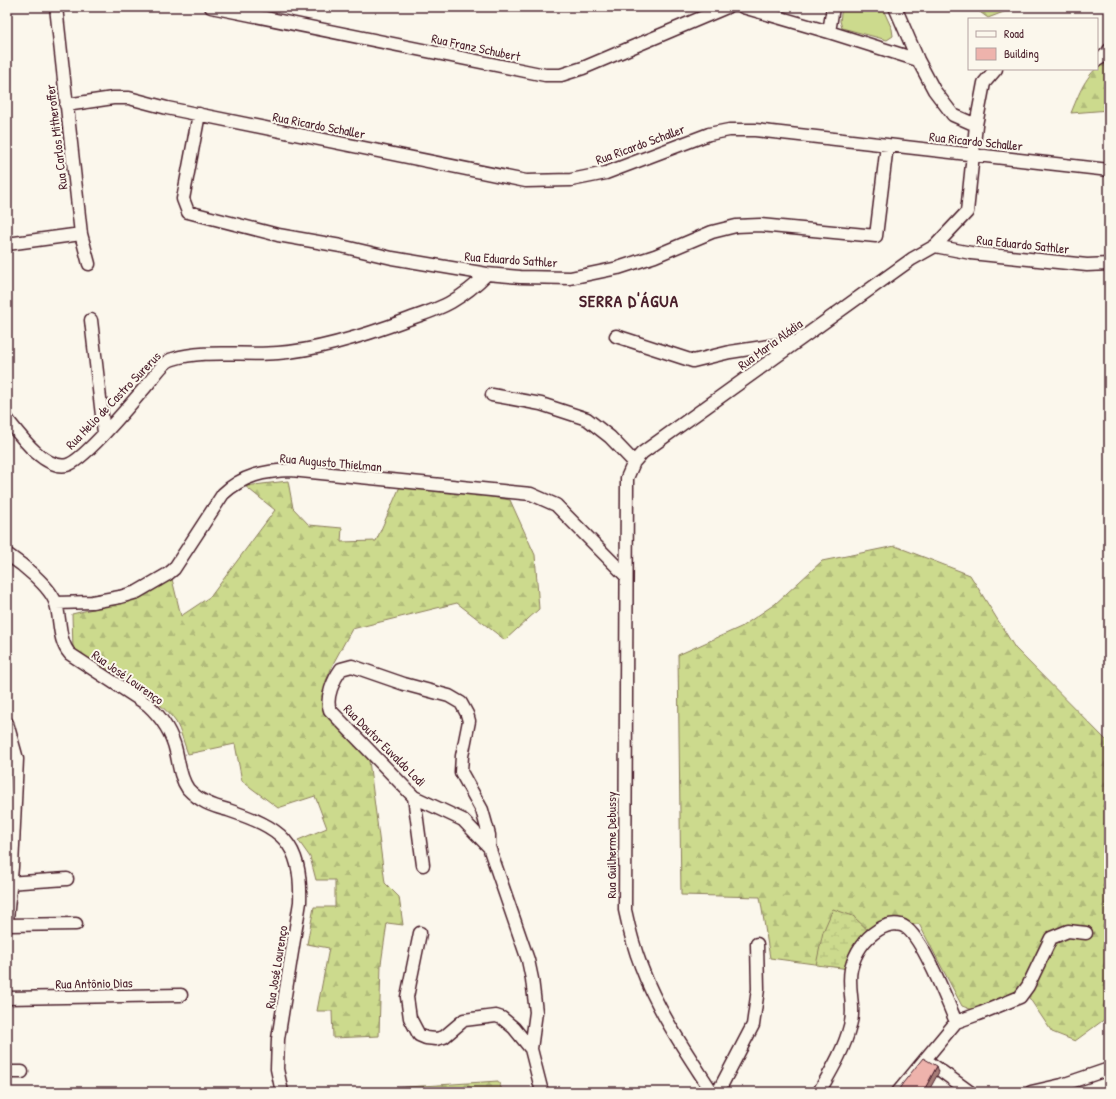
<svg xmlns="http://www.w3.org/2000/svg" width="1116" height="1099" font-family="'Patrick Hand',sans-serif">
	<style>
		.forest { fill: url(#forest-firs); stroke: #8b7c5c }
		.wetland { fill: url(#wetland-marsh); stroke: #8b7c5c }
		.park { fill: #ccda8d; stroke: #8b7c5c }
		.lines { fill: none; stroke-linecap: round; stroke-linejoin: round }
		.minor-casing { stroke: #4a1f2b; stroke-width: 15 }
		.minor { stroke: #fbf7ec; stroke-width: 12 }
		.shaded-wall { fill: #a77d78; stroke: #4a1f2b }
		.building { fill: #eeb3ac; stroke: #4a1f2b }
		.labels { text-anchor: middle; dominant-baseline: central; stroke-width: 4; stroke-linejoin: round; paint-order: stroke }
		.street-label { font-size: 13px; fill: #4a1f2b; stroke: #fbf7ec }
		.district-label { font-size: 17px; font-weight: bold; letter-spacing: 1px; fill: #4a1f2b; stroke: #fbf7ec }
	</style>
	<defs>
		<pattern id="forest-firs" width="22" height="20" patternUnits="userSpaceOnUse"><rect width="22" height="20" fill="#ccda8d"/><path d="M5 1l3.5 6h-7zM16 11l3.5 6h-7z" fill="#b1bb7a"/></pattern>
		<pattern id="wetland-marsh" width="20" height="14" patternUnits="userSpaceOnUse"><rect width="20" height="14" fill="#ccda8d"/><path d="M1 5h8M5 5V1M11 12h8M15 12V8" fill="none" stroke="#b1bb7a"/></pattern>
	</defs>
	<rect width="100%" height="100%" fill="#fbf7ec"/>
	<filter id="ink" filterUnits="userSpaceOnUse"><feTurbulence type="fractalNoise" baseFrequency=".025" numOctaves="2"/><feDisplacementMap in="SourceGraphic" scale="8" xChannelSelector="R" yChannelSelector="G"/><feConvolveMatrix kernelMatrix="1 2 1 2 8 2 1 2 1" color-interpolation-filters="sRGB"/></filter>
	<g filter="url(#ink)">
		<path class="forest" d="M973,7H1013L1014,8L988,18Z
			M1109,57V110L1071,113C1082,86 1086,75 1109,57Z
			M288,481L293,508L309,525L342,528L341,542L376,541L402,482L510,500L535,555L539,609L505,640L457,603L352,629L334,662L326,681L324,709L368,753L385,883L399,897L403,925L387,923L381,964L379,1036L333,1038L332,1011H317L329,948L307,944L314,907H335V880H316L310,857L298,840L327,828L315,796L278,808L242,781L235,744L188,754C184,744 181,731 176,722C158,696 102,665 73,651L72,614L134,599L172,579L181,616L211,596L275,510L245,486Z
			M895,546L970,575L1015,648L1109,743V1016L1075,1041L1052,1032L1024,990L981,1013L962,1006L919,924L885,926L872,934L851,969L770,958L760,897L681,895L678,655L741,627L775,604L822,561Z
			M498,1081L503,1092H332Z"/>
		<path class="wetland" d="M833,909L853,916L872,934L851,969L816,965L823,932Z"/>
		<path class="park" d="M842,7H882L892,29L893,36L887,40L842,28L840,21Z"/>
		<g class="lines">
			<g class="minor-casing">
				<path id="minor" d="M56,7L81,234L89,264
					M211,7L545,75H561L583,68L727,7
					M743,7L829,32L918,60
					M895,7L918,60L934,90L953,115L976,125
					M829,32L833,7
					M1097,60L1107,54L1109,50
					M66,105L113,98H129L167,108L526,181L571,180L606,173L709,134L729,130H755L1109,170
					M199,114L183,199L188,212L278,235L341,246L392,258L487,274L520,277L570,278L618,268L655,256L712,232L736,226L760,225L876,236L887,145
					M7,244L81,234
					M935,246L971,253L1087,265L1109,264
					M91,320L104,433
					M616,336L693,361L730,352L795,342
					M492,395L541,404L587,419L610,437L634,462
					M7,419C19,434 44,470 67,465C84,461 134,400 148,384C154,377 163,361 173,359C203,349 246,356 278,353C321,350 369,334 409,319C423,314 439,309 451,302C465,294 476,285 487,274
					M7,554C22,564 51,587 56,604C61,620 58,641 70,654L148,705C162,718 172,733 176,751C179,764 180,778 188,789C199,801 212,806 228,810C281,828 302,841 300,902L278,1039L277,1069L282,1092
					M56,603L92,602L120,597L137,592L168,574L174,569L223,494C243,475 265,471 291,470L531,494L556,505L626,576
					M7,723L17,759L12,867L7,919
					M414,797L423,865
					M489,847V835L482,810L461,772L462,756L469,721L467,714L461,703L449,696L404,684L352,666L341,669C334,679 325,698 330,710L414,797L463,820L489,847L528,960L532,979L536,1012L531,1049L542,1092
					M7,883L67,879
					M7,925L76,924
					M420,933L407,997L410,1018L419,1035L426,1038L436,1039L444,1037L464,1020L496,1016L502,1018L514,1028L531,1049
					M7,998L181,995
					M926,1060L970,1092
					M7,1072H22
					M712,1092C686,1052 658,1012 641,966C634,948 629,929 625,910L627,478L634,462L642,453L912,259L935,246L967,212L976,125L984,83L996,69
					M718,1092L753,1025L758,989L757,944
					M819,1092C831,1071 844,1050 850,1026C856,1008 847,988 851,969C855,953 864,939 878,930C884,926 893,923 901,925C920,930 948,1003 956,1022
					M898,1092L956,1022L981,1013L1020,997L1028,986L1051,938L1068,931L1086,933
					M1031,1092L1062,1085L1109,1069"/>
			</g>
			<use href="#minor" class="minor"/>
		</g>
		<path class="shaded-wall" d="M937,1066L939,1072L928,1092H923Z"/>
		<path class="building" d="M923,1058L937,1066L923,1092H897L903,1083Z
			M1066,1090V1092H1058Z"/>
	</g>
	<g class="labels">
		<g class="street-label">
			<text transform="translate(476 47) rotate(12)">Rua Franz Schubert</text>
			<text transform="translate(319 125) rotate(11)">Rua Ricardo Schaller</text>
			<text transform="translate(56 137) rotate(-97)">Rua Carlos Mitheroffer</text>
			<text transform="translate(976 141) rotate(6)">Rua Ricardo Schaller</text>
			<text transform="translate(640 144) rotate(-20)">Rua Ricardo Schaller</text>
			<text transform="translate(1023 244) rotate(6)">Rua Eduardo Sathler</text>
			<text transform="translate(511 259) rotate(4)">Rua Eduardo Sathler</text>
			<text transform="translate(770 344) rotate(-36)">Rua Maria Aládia</text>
			<text transform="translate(113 400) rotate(-46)">Rua Helio de Castro Surerus</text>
			<text transform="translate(331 462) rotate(5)">Rua Augusto Thielman</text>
			<text transform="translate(128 677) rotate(35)">Rua José Lourenço</text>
			<text transform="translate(385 745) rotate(45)">Rua Doutor Euvaldo Lodi</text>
			<text transform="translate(611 845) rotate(-90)">Rua Guilherme Debussy</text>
			<text transform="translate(276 967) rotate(-81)">Rua José Lourenço</text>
			<text transform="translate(94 983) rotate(-1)">Rua Antônio Dias</text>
		</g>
		<g class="district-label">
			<text x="629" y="300">SERRA D'ÁGUA</text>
		</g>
	</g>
	<rect width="1116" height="1099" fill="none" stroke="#fbf7ec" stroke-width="24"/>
	<rect x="12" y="12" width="1092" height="1075" fill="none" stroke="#4a1f2b" stroke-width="1.5" filter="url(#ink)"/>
	<rect x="968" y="18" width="130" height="52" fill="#fbf7ec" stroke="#b4a19f"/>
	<rect x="976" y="31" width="20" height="6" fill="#fbf7ec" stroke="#b4a19f"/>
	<text x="1004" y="38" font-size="12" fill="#4a1f2b">Road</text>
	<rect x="976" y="48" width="20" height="12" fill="#eeb3ac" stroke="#b4a19f"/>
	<text x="1004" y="58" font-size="12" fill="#4a1f2b">Building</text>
</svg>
